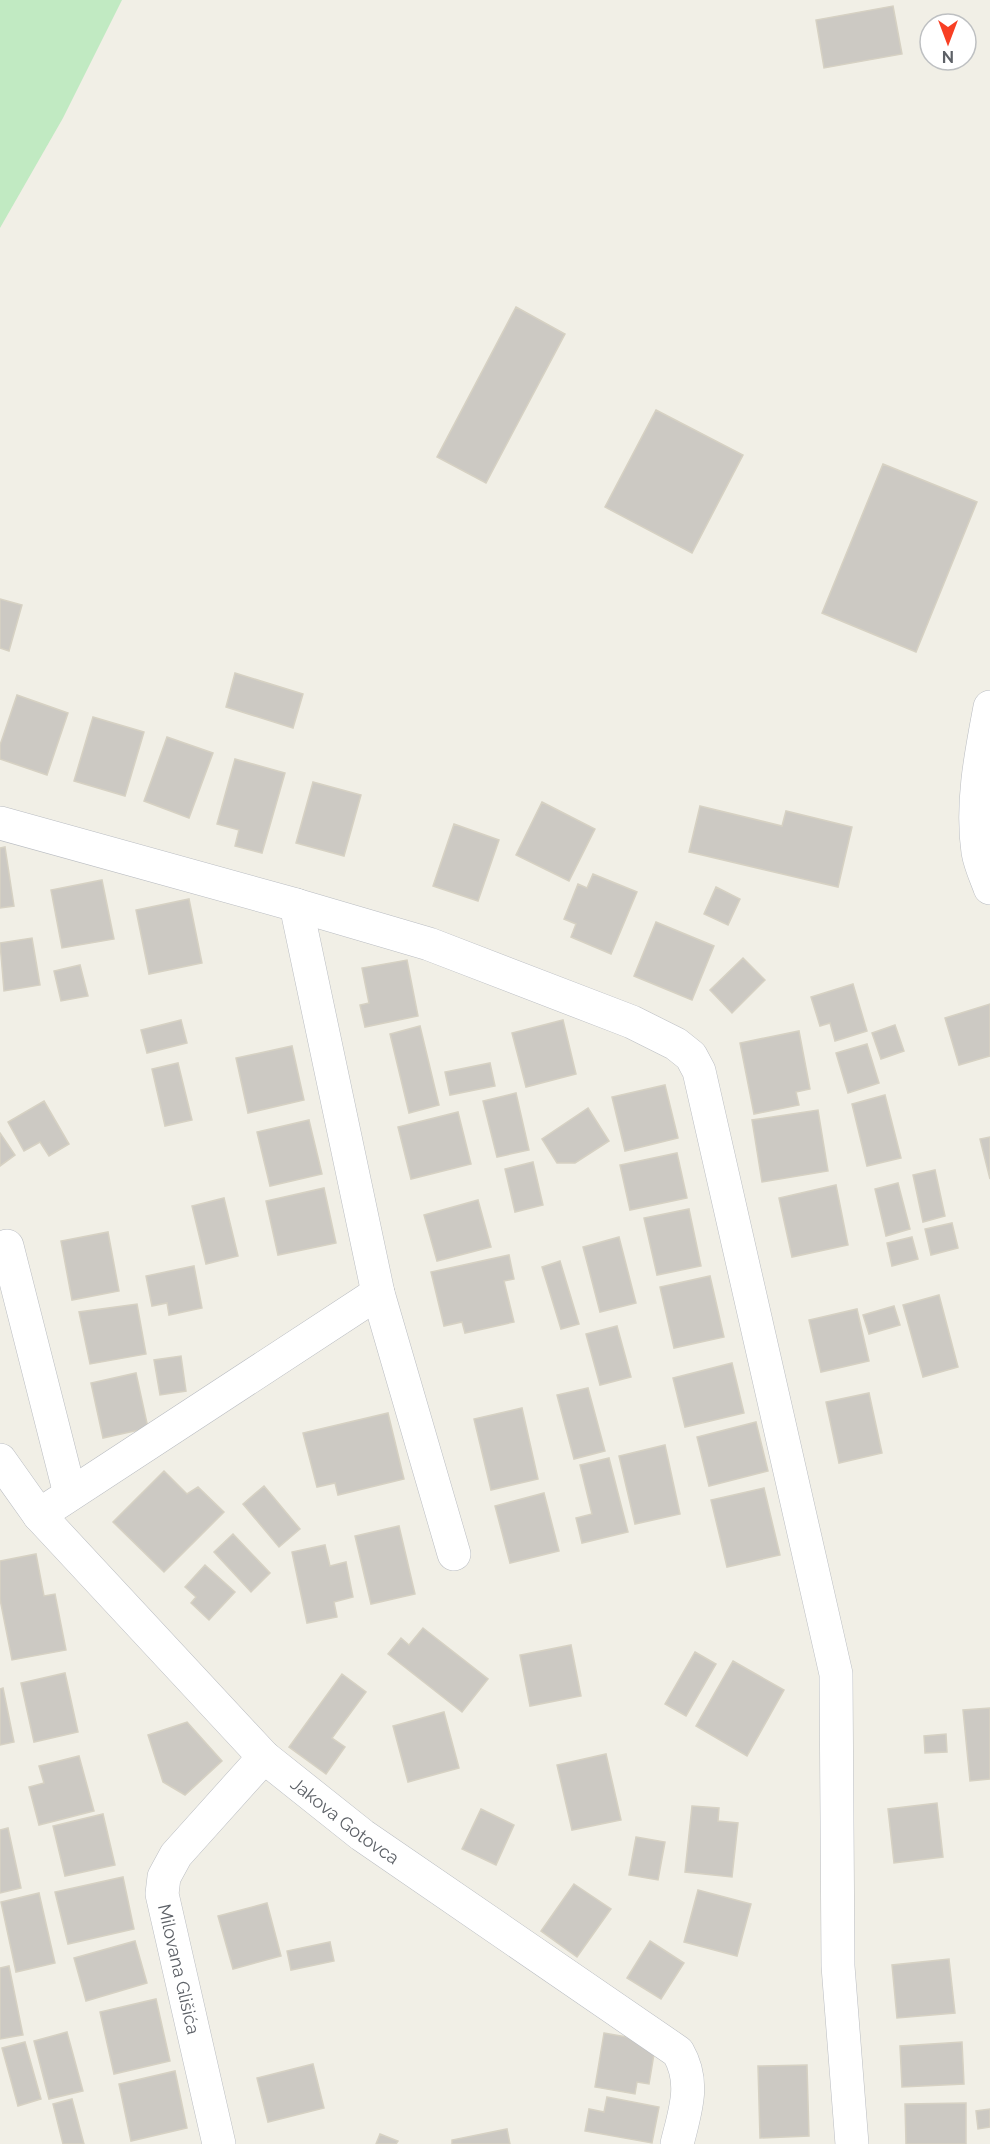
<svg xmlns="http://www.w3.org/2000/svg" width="990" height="2144" font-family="Raleway,sans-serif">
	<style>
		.green { fill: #c1eac2 }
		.building { fill: #ccc9c3; stroke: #d6d1c3; stroke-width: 1.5 }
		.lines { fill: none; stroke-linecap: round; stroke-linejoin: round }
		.street-casing { stroke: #babdc2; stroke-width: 34 }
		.street { stroke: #fff; stroke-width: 33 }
		.labels { text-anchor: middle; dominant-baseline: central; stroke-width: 5; stroke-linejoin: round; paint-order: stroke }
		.street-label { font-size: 18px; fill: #5d6167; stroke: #fff }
	</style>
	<rect width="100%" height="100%" fill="#f1efe6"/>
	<path class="green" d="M0,0H122L63,118L0,228Z"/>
	<path class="building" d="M893,6L902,54L824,68L816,20Z
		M516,307L565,334L486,483L437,457Z
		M656,410L743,455L692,553L605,507Z
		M883,464L977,502L916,652L822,613Z
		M0,599L22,605L9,651L0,648Z
		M235,673L303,694L293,728L226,707Z
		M17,695L68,713L47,775L0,759V745Z
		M93,717L144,732L125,796L74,781Z
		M167,737L213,753L189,818L144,801Z
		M235,759L285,773L262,853L235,846L239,830L217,824Z
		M313,782L361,795L344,856L296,843Z
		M542,802L595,829L569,881L516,855Z
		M700,806L782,826L786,811L852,827L838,887L689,852Z
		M454,824L499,840L478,901L433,886Z
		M5,847L14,906L0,908V848Z
		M593,874L637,892L611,954L571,937L576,924L564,919L578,884L587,888Z
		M102,880L114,939L62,948L51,890Z
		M716,887L740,899L728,925L704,914Z
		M189,899L202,963L149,974L136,910Z
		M656,922L714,946L692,1000L634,976Z
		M32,938L40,985L4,991L0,943Z
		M743,958L765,980L732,1013L710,990Z
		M407,960L418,1016L365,1027L360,1005L369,1003L362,968Z
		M80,965L88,996L61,1001L54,971Z
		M853,984L867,1031L835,1041L830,1023L820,1026L811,997Z
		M990,1004V1056L959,1065L945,1018Z
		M181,1020L187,1043L147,1053L141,1030Z
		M563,1020L576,1074L526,1087L512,1033Z
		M895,1025L904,1051L881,1059L872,1033Z
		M420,1026L439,1105L409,1113L390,1034Z
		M799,1031L810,1089L796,1092L799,1105L754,1114L740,1043Z
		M867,1044L879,1083L848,1093L836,1053Z
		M292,1046L304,1100L248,1113L236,1058Z
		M178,1063L192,1120L165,1126L152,1069Z
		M490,1063L495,1086L450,1095L445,1072Z
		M665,1085L678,1138L625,1151L612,1097Z
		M516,1093L529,1150L497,1157L483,1101Z
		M885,1095L901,1158L867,1166L852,1104Z
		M44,1101L69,1144L49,1156L40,1142L24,1151L8,1122Z
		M588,1108L609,1141L575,1163H557L542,1139Z
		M818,1110L828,1171L762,1182L752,1120Z
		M458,1112L471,1164L411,1179L398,1127Z
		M309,1120L322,1174L270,1186L257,1132Z
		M0,1133L15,1155L0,1166Z
		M990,1137V1179L980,1139Z
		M677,1153L687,1198L630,1210L620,1165Z
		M533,1162L543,1205L515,1212L505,1169Z
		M935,1170L945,1216L923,1222L913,1175Z
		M898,1183L910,1229L886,1236L875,1189Z
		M836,1185L848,1245L792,1257L779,1198Z
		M324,1188L336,1243L278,1255L266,1201Z
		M224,1198L238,1256L206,1264L192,1206Z
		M478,1200L491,1247L437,1261L424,1215Z
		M689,1209L701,1266L657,1275L644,1218Z
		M952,1223L958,1248L931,1255L925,1229Z
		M108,1232L119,1291L72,1300L61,1241Z
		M619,1237L636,1303L600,1312L583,1247Z
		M912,1237L918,1259L892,1266L887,1243Z
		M509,1255L514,1279L504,1281L514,1322L465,1333L462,1322L444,1326L431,1272Z
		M560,1261L579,1324L561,1329L542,1267Z
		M194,1266L202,1308L169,1315L167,1303L152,1306L146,1276Z
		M710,1276L724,1337L674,1348L660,1287Z
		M939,1295L958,1367L923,1377L903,1305Z
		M137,1304L146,1354L90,1364L79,1312Z
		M894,1306L900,1325L869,1334L863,1315Z
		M857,1309L869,1361L821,1372L809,1320Z
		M617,1326L631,1377L600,1385L586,1334Z
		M181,1356L186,1391L160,1395L154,1360Z
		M732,1363L744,1413L685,1427L673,1378Z
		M136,1373L148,1428L103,1438L91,1383Z
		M588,1388L605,1451L574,1459L557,1395Z
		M869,1393L882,1453L839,1463L826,1402Z
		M522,1408L538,1479L491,1490L474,1419Z
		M388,1413L404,1479L338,1495L335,1483L317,1487L303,1433Z
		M756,1422L768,1471L709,1486L697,1437Z
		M665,1445L680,1514L635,1524L619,1456Z
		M609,1458L628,1532L582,1543L576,1518L592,1514L580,1465Z
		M164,1471L187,1494L198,1487L224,1512L164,1572L113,1522Z
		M264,1486L300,1529L279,1547L243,1504Z
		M764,1488L780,1555L727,1567L711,1500Z
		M544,1493L559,1551L510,1563L495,1506Z
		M399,1526L415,1594L371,1604L355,1536Z
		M233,1534L270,1573L251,1592L214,1552Z
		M325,1545L330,1566L346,1562L353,1597L334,1602L337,1617L307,1623L292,1552Z
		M36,1554L44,1596L55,1594L66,1650L12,1660L0,1599V1561Z
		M205,1565L235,1592L209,1620L191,1603L196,1597L185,1587Z
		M423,1628L488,1679L462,1712L388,1654L401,1638L409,1645Z
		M571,1645L581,1696L530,1706L520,1655Z
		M695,1652L716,1664L686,1716L665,1704Z
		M733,1661L784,1690L747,1756L696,1726Z
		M65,1673L78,1732L34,1742L21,1683Z
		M342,1674L366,1692L332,1738L345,1747L326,1774L289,1747Z
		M3,1688L14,1742L0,1745V1689Z
		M990,1708V1779L970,1781L963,1710Z
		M444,1712L459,1768L408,1782L393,1726Z
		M187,1722L222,1761L185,1795L163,1782L148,1735Z
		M946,1734L947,1752L925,1753L924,1736Z
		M606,1754L621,1820L572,1830L557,1765Z
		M79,1756L94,1811L39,1825L29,1787L44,1783L39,1766Z
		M937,1803L943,1857L894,1863L888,1809Z
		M692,1806L719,1808L718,1821L738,1823L732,1877L685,1872Z
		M481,1809L514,1825L496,1865L462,1849Z
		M103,1814L115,1865L65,1876L53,1826Z
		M8,1828L21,1888L0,1893V1830Z
		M636,1837L665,1842L658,1880L629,1875Z
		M123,1877L134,1929L68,1944L55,1892Z
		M574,1884L611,1909L577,1957L541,1931Z
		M698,1890L751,1904L737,1956L684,1942Z
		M39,1893L55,1963L16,1972L1,1902Z
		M267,1903L281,1956L233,1969L218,1916Z
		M135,1941L147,1983L86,2001L74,1958Z
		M650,1941L684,1963L661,1999L627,1978Z
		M330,1942L334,1961L291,1970L287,1951Z
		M949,1959L955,2013L897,2018L892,1965Z
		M9,1966L23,2035L0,2039V1968Z
		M156,1999L170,2061L114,2074L100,2012Z
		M67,2032L83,2091L49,2099L34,2041Z
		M604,2033L656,2042L649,2084L637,2082L635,2094L595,2087Z
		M25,2042L41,2099L18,2106L2,2048Z
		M962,2042L964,2084L902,2087L900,2046Z
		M313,2064L324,2108L268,2122L257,2078Z
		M807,2065L809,2136L760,2138L758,2066Z
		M175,2071L187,2128L131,2141L119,2084Z
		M607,2097L659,2107L652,2143L585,2131L589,2109L604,2112Z
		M72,2099L84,2144H63L53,2104Z
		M966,2103V2144H906L905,2104Z
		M990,2109V2127L978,2129L976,2111Z
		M507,2129L510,2144H452V2140Z
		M380,2134L398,2141L396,2144H376Z"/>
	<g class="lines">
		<g class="street-casing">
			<g id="street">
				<path d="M990,707C981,754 971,804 978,852C980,864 986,877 990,888"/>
				<path d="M0,823L296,905L378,1293L454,1554"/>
				<path d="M296,905L429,944L632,1022L676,1044L691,1056L699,1071L836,1674L838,1966L852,2144"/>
				<path d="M7,1246L70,1494"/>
				<path id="s1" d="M0,1460L39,1515L264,1757L362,1835L678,2052C696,2083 685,2111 677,2144"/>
				<path d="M39,1515L378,1293"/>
				<path d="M219,2144L162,1894L164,1877L176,1855L264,1757"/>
			</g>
		</g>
		<use href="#street" class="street"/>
	</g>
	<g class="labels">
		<g class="street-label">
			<text stroke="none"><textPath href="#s1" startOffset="501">Jakova Gotovca</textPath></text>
			<text transform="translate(179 1969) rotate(77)">Milovana Glišića</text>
		</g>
	</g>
	<g transform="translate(948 42) rotate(180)"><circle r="28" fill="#ffffff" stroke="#bec0c2" stroke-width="1.5"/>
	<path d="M0-4.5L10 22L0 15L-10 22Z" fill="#f83f24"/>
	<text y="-9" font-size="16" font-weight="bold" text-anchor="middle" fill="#5d6167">N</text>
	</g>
</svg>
